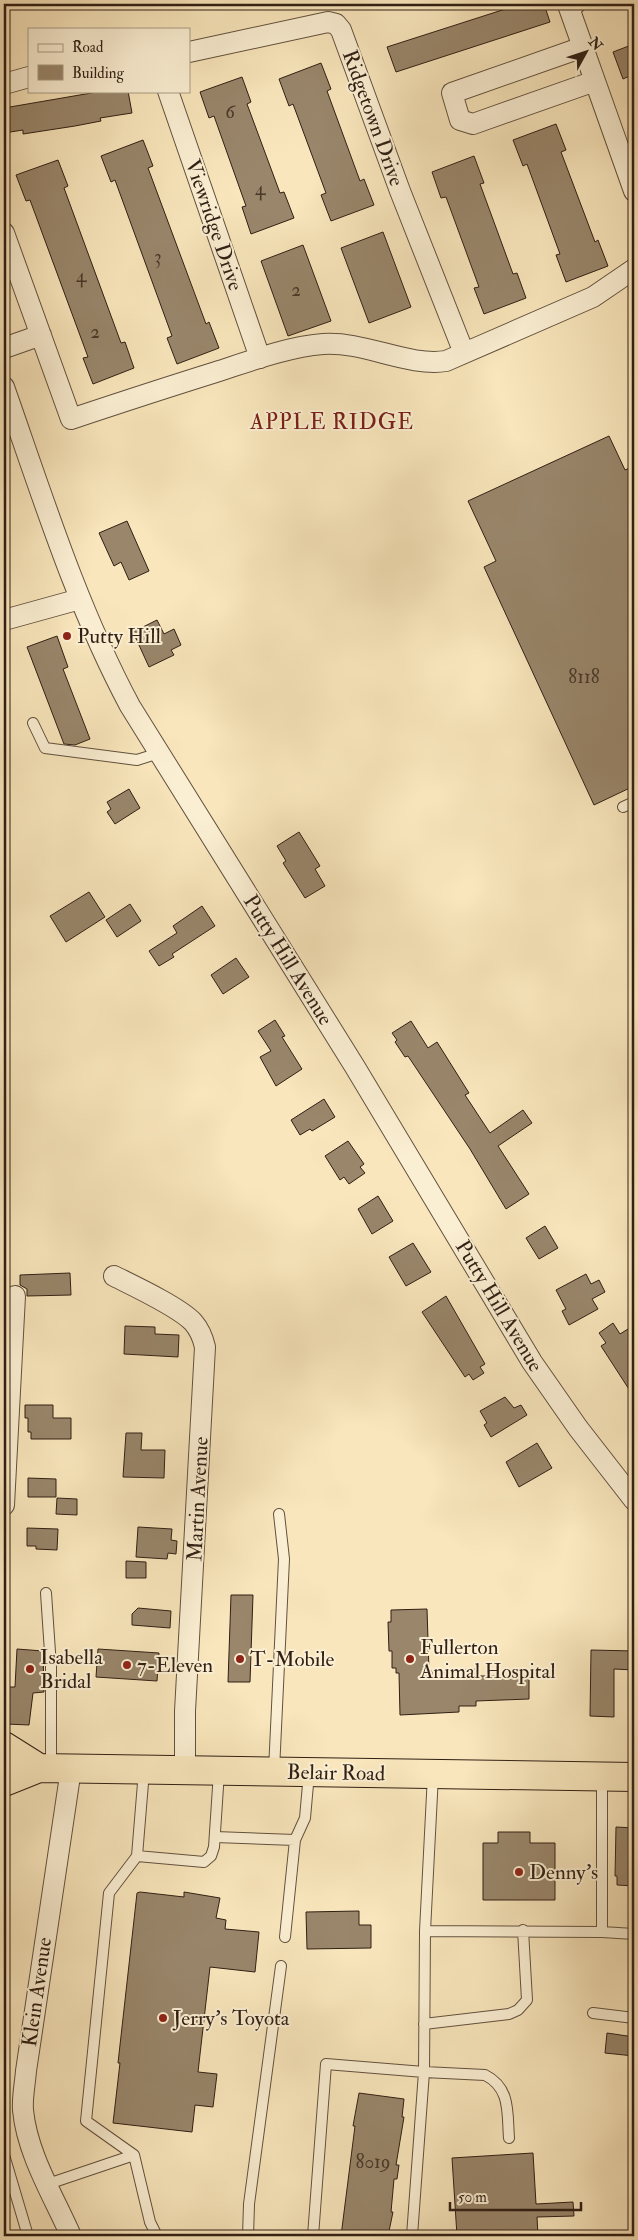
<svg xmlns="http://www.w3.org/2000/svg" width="638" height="2240" font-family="'IM FELL Double Pica',serif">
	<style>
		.building { fill: #99866b; stroke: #301f14 }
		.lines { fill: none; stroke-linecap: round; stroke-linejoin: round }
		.service-casing { stroke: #62513e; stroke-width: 12 }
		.minor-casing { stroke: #62513e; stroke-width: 22 }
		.trunk-casing { stroke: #301f14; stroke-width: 30 }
		.service { stroke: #fbefd3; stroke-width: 10 }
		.minor { stroke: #fbefd3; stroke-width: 20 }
		.trunk { stroke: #f9e6bc; stroke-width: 28 }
		.poi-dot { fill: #8f2418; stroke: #fbefd3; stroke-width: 2 }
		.labels { text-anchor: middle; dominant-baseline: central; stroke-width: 4; stroke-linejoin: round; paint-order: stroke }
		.number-label { font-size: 19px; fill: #4a392a }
		.street-label { font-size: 21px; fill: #301f14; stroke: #fbefd3 }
		.poi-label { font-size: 21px; fill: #301f14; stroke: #fbefd3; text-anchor: start }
		.neighbourhood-label { font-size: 22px; letter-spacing: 1px; fill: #7a1f14; stroke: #fbefd3 }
	</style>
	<rect width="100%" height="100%" fill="#f9e6bc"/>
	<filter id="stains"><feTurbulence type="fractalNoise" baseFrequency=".004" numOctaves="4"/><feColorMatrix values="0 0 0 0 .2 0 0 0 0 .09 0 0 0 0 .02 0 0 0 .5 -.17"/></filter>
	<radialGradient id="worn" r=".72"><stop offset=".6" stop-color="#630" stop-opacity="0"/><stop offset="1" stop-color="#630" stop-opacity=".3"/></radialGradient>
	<path class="building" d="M521,4H544L550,22L396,72L387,47Z
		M634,44V74L623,79L613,52Z
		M321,63L331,89L327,91L360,181L364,179L374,205L331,221L321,195L326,193L293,104L289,106L279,79Z
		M242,77L251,102L247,104L280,193L284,192L294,218L251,234L242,207L246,206L214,116L209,118L200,92Z
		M103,91H128L132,113L100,118L101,121L75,126L23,134V130L4,133V108Z
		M556,124L566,150L561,152L595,242L598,240L608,266L566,282L556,255L560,254L527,164L523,166L513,140Z
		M143,140L153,166L148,168L206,324L209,322L219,348L177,364L167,338L172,336L115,180L111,182L101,156Z
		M474,156L484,183L480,184L513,274L517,273L526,298L484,314L474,288L479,287L446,197L441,198L432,172Z
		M58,160L68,186L64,188L121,343L125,342L134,368L93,384L83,358L88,357L30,200L26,201L16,175Z
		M383,232L411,307L369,323L341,248Z
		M303,245L331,321L288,336L261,261Z
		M609,436L625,470L634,466V786L594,805L484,567L496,561L468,501Z
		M127,521L149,571L129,580L121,562L114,566L99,533Z
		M157,620L164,634L174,629L181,645L171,650L174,655L149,667L133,632Z
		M57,636L68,667L63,669L90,739L75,745L64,744L27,647Z
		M129,789L140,808L115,824L107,812L111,809L107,802Z
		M299,832L320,866L315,869L325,886L305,898L283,863L286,861L277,846Z
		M89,892L105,917L66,942L50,916Z
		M130,904L141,921L117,937L106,920Z
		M202,906L215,926L172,954L174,957L159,966L149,951L177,933L173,926Z
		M236,958L249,977L223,994L211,975Z
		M275,1020L285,1036L282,1037L302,1069L276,1086L260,1057L271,1051L258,1031Z
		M411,1021L428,1048L437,1042L469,1093L465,1095L490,1133L523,1110L532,1123L498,1146L529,1194L506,1209L470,1149L408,1056L405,1057L395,1042L397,1040L392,1033Z
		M324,1099L335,1117L312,1131L310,1129L300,1135L291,1120Z
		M348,1141L364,1164L360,1167L365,1173L349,1184L344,1177L340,1180L325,1156Z
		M378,1196L393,1221L372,1234L358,1209Z
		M545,1226L558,1248L539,1259L526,1238Z
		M413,1243L431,1272L406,1286L389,1257Z
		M70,1273L71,1295L27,1296V1289L20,1285V1275Z
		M586,1274L591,1284L599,1280L605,1292L592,1299L598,1309L569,1325L562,1311L566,1309L556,1290Z
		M446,1296L485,1364L480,1367L484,1373L473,1380L469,1374L465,1377L422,1312Z
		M613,1323L620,1334L628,1329L634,1339V1397L601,1346L606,1343L599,1333Z
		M125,1326L155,1327V1334L179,1335L178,1357L124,1354Z
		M505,1397L514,1408L521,1405L527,1415L491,1437L484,1425L487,1423L480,1411Z
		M25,1405H53V1418H71V1439H31V1432H28V1418H25Z
		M126,1433H142L141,1450H165L164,1478L123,1477Z
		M537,1443L552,1468L519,1487L506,1462Z
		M28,1478L56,1479V1497H28Z
		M57,1498L77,1499V1515L56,1514Z
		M138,1527L172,1529L171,1540L177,1541L176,1554L168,1553L167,1559L136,1557Z
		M27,1528L58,1529L57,1550L36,1549V1546H27Z
		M126,1561L146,1562V1578H126Z
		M231,1595H253L250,1682H228Z
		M138,1608L171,1611L170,1628L132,1625V1614Z
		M427,1609L429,1671L475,1669V1676H529V1699L476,1701V1706H459V1712L400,1715L399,1673H396V1668H392V1651H389L388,1622H391V1610Z
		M17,1649L43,1651L44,1692L33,1693L29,1725L6,1724L7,1687H15Z
		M98,1649L159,1653L157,1681L96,1677Z
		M591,1650L634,1651V1670L614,1669V1717L590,1716Z
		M616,1827L634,1828V1886L617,1885V1876H615Z
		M498,1832H530V1843H555V1900H483V1843H498Z
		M140,1892L184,1897V1892L220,1898L216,1918L226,1920L225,1929L259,1932L255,1972L210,1967L198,2072L217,2074L213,2107L195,2105L192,2132L113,2123L120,2063H118L137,1893Z
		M359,1911V1925H371V1948L307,1949L306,1912Z
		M607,2033L634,2037V2056L605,2053Z
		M359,2093L404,2099L402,2117H404L396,2165H399L397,2179H394L391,2212H393L388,2236H341L355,2126H353Z
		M533,2153L536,2204L573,2202L574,2216L537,2217L538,2236H457L452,2158Z"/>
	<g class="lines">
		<g class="service-casing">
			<path id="service" d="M33,723L45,748L137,760L159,753
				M623,807L634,802
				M46,1593L51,1667V1767
				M274,1770L284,1559L279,1514
				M144,1771L137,1856L109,1893L86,2121L134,2155L150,2222L157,2236
				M433,1775L425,1931L424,2072L485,2075C511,2088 507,2113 509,2138
				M602,1778V1932L634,1934
				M215,1837L295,1840
				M137,1856L204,1862L211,1856L214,1847L219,1772
				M425,1931L602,1932
				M285,1937L295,1840L305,1818L309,1773
				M593,2013L634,2018
				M424,2024L509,2014L518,2010L527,2000L523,1930
				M4,2155L28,2236
				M48,2184L134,2155
				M248,2236L249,2204L281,1966
				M313,2236L326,2064L424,2072L412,2236"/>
		</g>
		<g class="minor-casing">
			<path id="minor" d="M575,4L568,5L634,191
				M583,47L452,93L460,120L473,124L595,81
				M189,52L328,22L336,24L341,30L400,191L464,353
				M4,84L29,77
				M168,91L260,358
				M4,233L71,419C119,403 168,387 216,372C250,361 287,347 323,344C364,341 408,367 446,361L593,297L634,269
				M4,348L41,335
				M4,387C42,495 76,605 130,706L355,1067L532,1362L578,1428L634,1500
				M4,620L80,599
				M114,1276C134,1286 179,1307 193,1322C200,1330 203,1338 205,1347L185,1711V1771
				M4,1505L15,1296
				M71,1769L26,2071C25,2084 22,2098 23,2110C27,2154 54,2197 71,2236"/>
		</g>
		<g class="trunk-casing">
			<path id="trunk" d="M4,1746L39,1768
				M4,1782L39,1768L634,1777"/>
		</g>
		<use href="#service" class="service"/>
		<use href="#minor" class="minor"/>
		<use href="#trunk" class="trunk"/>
	</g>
	<g class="poi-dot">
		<circle cx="67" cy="636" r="5"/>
		<circle cx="240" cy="1659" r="5"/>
		<circle cx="410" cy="1659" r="5"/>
		<circle cx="127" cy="1665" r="5"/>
		<circle cx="30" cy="1669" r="5"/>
		<circle cx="519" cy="1872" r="5"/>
		<circle cx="163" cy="2018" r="5"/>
	</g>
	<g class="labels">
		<g class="number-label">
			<text x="230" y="112">6</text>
			<text x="260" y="189">4</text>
			<text x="158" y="257">3</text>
			<text x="81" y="276">4</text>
			<text x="296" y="290">2</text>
			<text x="95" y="332">2</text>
			<text x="584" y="677">8118</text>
			<text x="373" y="2162">8019</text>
		</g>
		<g class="street-label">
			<text transform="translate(373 118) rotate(70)">Ridgetown Drive</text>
			<text transform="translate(214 225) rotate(71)">Viewridge Drive</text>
			<text transform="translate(288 960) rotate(58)">Putty Hill Avenue</text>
			<text transform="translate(499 1306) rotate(59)">Putty Hill Avenue</text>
			<text transform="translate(198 1499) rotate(-87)">Martin Avenue</text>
			<text transform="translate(336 1773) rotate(1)">Belair Road</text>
			<text transform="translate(37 1992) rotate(-82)">Klein Avenue</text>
		</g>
		<g class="poi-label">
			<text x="77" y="636">Putty Hill</text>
			<text x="420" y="1647">Fullerton<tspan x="420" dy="24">Animal Hospital</tspan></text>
			<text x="40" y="1657">Isabella<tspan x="40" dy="24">Bridal</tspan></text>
			<text x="250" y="1659">T-Mobile</text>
			<text x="137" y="1665">7-Eleven</text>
			<text x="529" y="1872">Denny's</text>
			<text x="173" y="2018">Jerry's Toyota</text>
		</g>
		<g class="neighbourhood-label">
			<text x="332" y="422">APPLE RIDGE</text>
		</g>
	</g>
	<rect width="638" height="2240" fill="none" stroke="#f9e6bc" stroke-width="20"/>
	<rect x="5" y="5" width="628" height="2230" fill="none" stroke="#301f14" stroke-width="2.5"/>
	<rect x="10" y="10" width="618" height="2220" fill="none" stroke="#301f14"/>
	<rect x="28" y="28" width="162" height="65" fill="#fbefd3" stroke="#aa9c87"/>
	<rect x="38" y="44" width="25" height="8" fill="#fbefd3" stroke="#aa9c87"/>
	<text x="72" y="52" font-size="15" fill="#301f14">Road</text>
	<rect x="38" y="65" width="25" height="15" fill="#99866b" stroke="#aa9c87"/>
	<text x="72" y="78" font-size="15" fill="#301f14">Building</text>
	<g transform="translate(586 52) rotate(50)" stroke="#fbefd3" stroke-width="4" paint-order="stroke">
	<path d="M0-4L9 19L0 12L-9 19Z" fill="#301f14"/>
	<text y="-8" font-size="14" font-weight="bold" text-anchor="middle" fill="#301f14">N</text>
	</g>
	<path d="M450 2202v8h131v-8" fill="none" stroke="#301f14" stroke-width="2.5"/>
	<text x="458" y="2202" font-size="15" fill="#301f14" stroke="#fbefd3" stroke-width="4" paint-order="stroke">50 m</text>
	<rect width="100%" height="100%" filter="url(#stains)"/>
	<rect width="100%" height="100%" fill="url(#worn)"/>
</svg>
